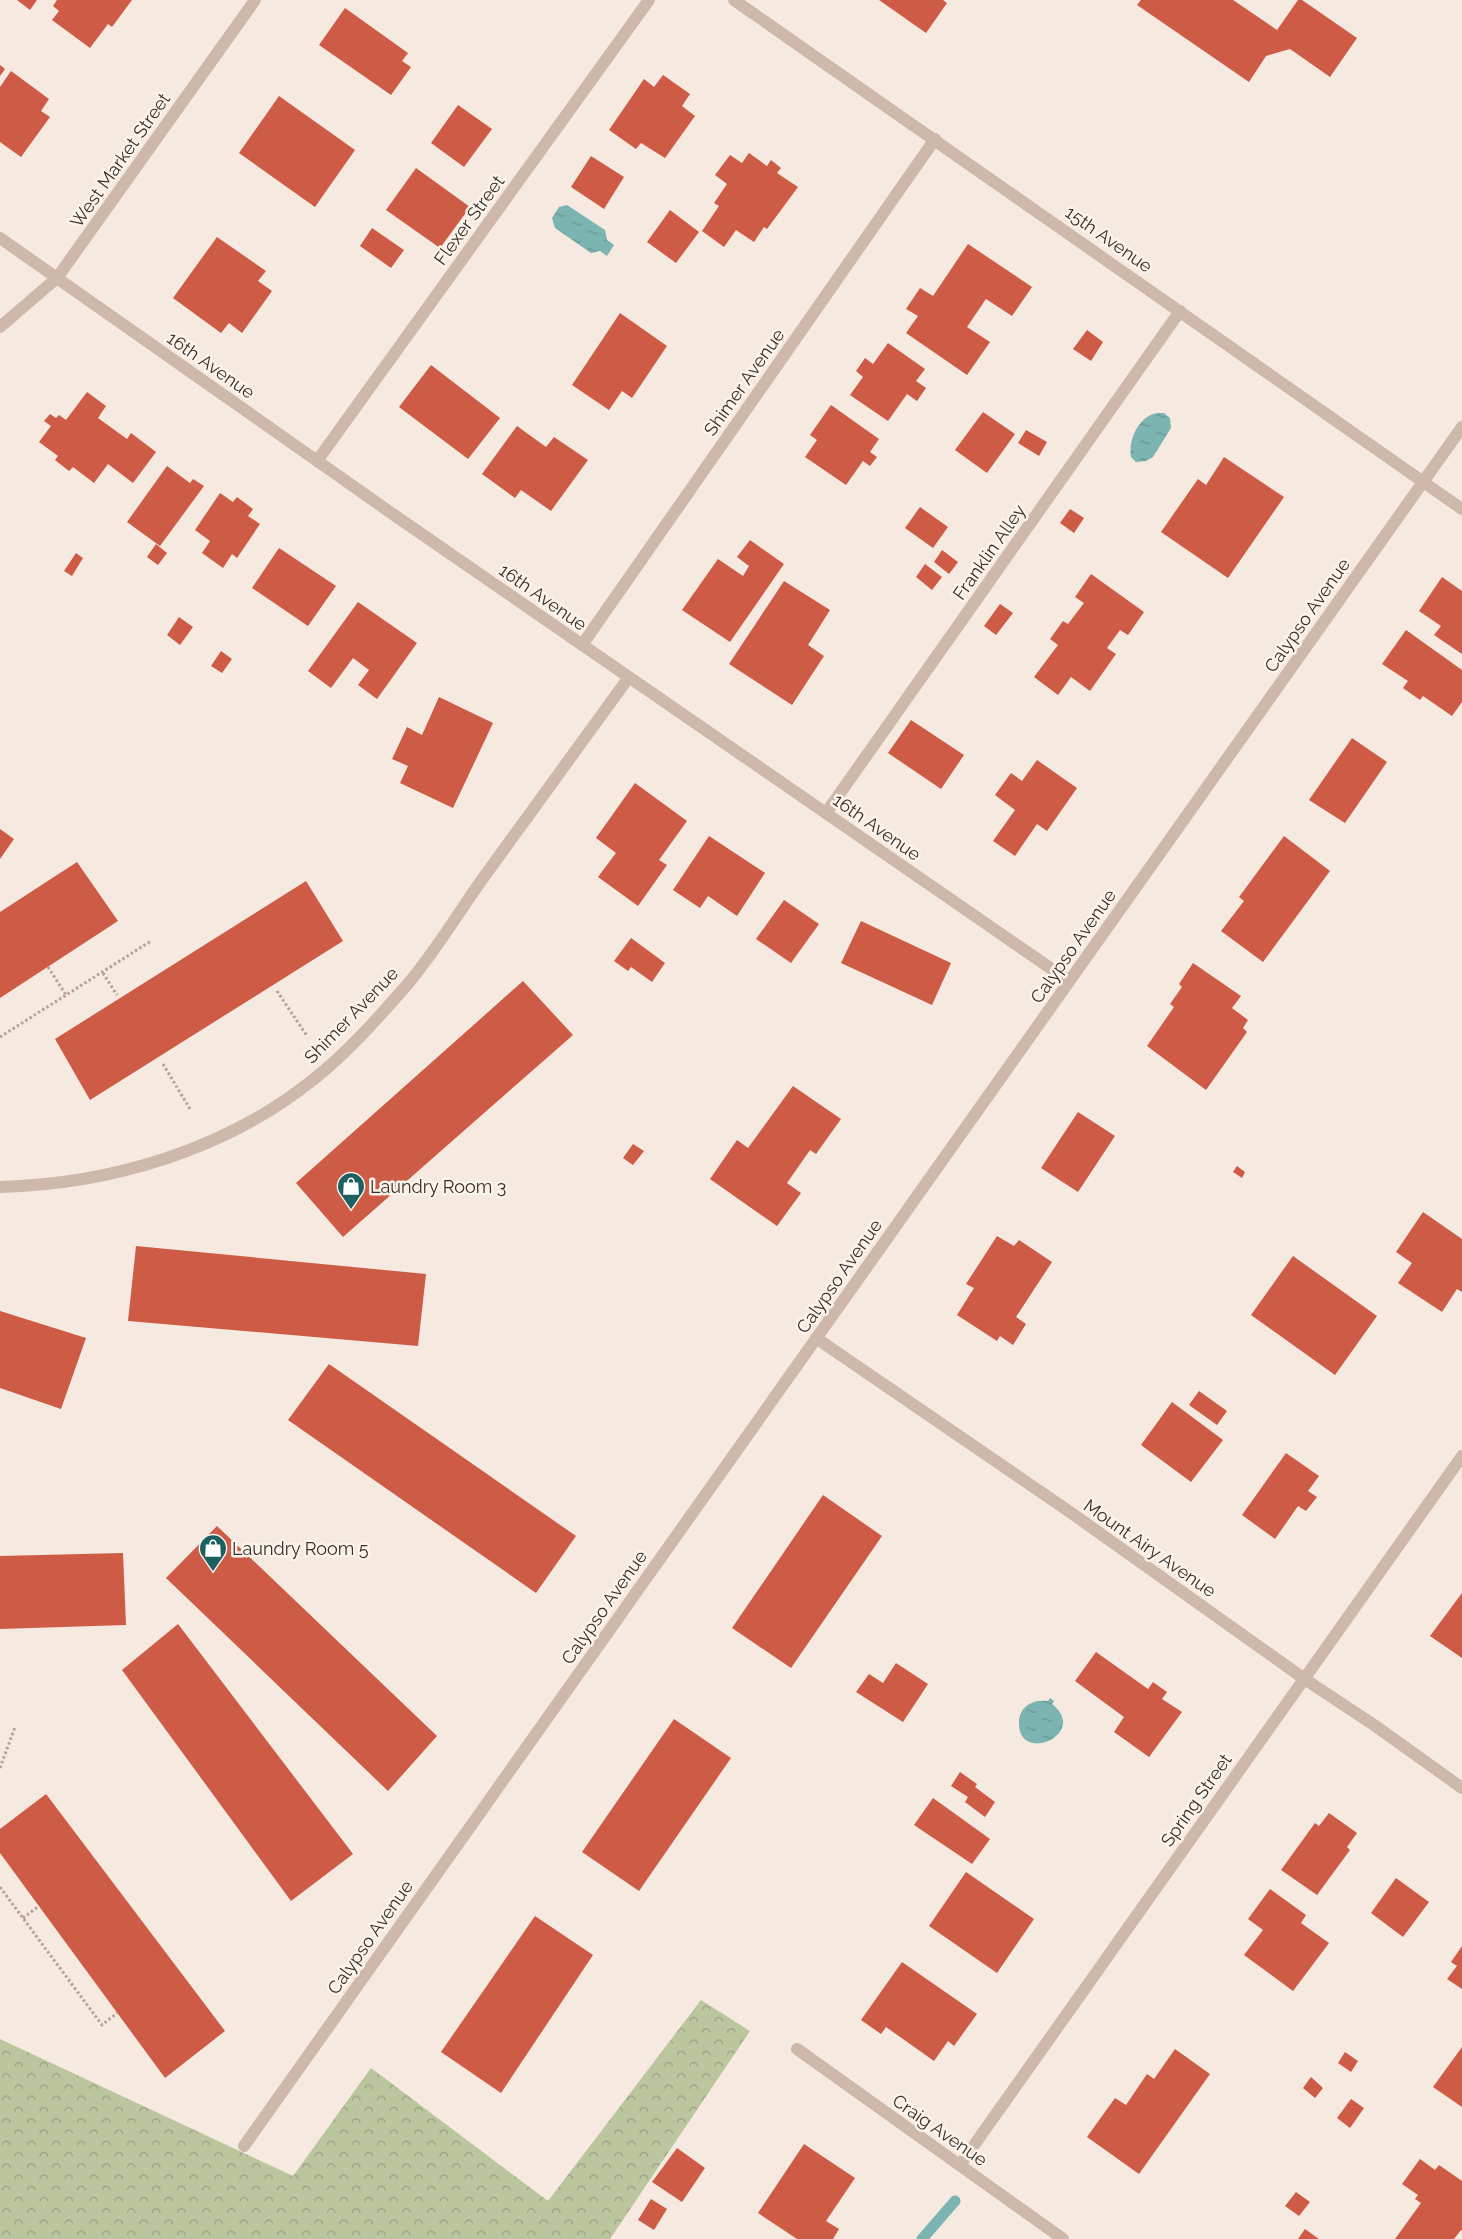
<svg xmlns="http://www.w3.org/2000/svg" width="1462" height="2239" font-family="Raleway,sans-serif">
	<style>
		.forest { fill: url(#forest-crowns) }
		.water { fill: url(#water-ripples) }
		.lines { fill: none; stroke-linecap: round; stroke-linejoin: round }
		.stream { stroke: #7cb4b2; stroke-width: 11 }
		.building { fill: #cd5b45 }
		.path { stroke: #baa194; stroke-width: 3; stroke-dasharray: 2.5 2.5; stroke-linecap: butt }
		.service { stroke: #ceb8aa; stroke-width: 12 }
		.minor { stroke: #ceb8aa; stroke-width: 12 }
		.labels { text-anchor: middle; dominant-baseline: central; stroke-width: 5; stroke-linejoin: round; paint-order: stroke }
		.street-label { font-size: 18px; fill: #3b2e2a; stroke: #fbf4ed }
		.poi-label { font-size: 18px; fill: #3b2e2a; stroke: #fbf4ed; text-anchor: start }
	</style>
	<defs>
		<pattern id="forest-crowns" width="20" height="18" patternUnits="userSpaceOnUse" patternTransform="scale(1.25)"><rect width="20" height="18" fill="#bbc59e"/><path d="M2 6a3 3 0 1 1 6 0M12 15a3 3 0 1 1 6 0" fill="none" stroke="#99a081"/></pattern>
		<pattern id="water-ripples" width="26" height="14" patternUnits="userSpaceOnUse" patternTransform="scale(1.25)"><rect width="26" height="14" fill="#7cb4b2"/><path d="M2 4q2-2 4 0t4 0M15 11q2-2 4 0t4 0" fill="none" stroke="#679391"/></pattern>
	</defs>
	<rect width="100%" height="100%" fill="#f5e9e0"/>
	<path class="forest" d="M701,2000L750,2031L610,2239H0V2039L293,2176L371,2068L548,2201Z"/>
	<path class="water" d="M567,205L605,230L607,240L614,245L607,256L600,251L591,253L555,228L552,218L559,207Z
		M1158,413H1164L1170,418L1171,428L1153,457L1146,461L1136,462L1131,457C1128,440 1139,415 1158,413Z
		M1050,1698L1054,1701L1052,1704C1090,1734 1018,1765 1019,1723C1019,1706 1033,1699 1048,1701Z"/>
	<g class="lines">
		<path class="stream" d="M922,2239L955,2201"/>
	</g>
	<path class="building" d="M17,0H37L30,10Z
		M57,0H132L112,27L108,24L90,48L52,20L59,11L53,6Z
		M879,0H943L947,3L926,33Z
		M1141,0H1233L1277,30L1298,0H1302L1357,38L1330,77L1290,49L1266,56L1249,82L1137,5Z
		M345,8L408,53L402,61L411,67L391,95L319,45Z
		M0,65L5,69L0,76Z
		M11,71L49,99L41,111L50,117L21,157L0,142V87Z
		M663,75L690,94L682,106L695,116L665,158L641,143L636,149L609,130L644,79L654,87Z
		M279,96L355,150L315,207L239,153Z
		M458,105L492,129L464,167L431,143Z
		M749,153L767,166L771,160L781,168L777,173L798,187L767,229L764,227L754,242L736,230L724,247L702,231L719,206L714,203L727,184L715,175L730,155L742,163Z
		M591,156L624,177L604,209L571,187Z
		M416,168L470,207L440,248L386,210Z
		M670,210L699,232L676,263L647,242Z
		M372,228L404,250L391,268L360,246Z
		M217,237L266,271L258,281L272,291L242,333L229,323L221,333L173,298Z
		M968,244L1032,287L1012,316L986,299L967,327L990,342L967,375L906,333L918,316L906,309L920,288L933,296Z
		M620,313L667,346L632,398L622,391L609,410L572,385Z
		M1087,330L1103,342L1091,361L1073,349Z
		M888,343L925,369L916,381L926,388L917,401L907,394L888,421L850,395L863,377L856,371L865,358L873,364Z
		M431,365L500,418L468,459L399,407Z
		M87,392L106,406L98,418L127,439L131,433L156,452L133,483L108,464L94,483L73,467L69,471L55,460L58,456L39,442L51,426L44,421L50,414L56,418L59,415L66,420Z
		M831,405L879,439L870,452L877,457L870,466L863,461L846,485L805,457L817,440L810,435Z
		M983,412L1015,434L987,473L955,450Z
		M517,426L546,447L554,437L588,460L551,511L521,490L515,498L482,474Z
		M1026,430L1047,442L1039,456L1018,443Z
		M1224,457L1284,497L1228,578L1161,532L1198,479L1206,485Z
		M167,466L190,483L193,479L204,486L160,546L127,522Z
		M220,493L233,502L237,497L253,509L248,516L260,524L237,558L232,554L223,568L202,553L210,541L195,530Z
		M920,507L948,527L933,548L905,528Z
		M1070,509L1084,518L1074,533L1060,523Z
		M750,540L784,564L730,642L682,610L718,559L743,576L749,566L737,557Z
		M156,544L167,553L158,565L147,557Z
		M279,548L336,586L308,626L252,588Z
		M942,550L958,562L949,574L934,562Z
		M76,553L83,558L72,576L64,571Z
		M925,564L942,577L932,590L916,577Z
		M1091,574L1144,612L1128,635L1120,630L1107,648L1116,654L1090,691L1071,677L1058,695L1034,677L1058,645L1050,639L1063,621L1068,624L1084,603L1075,597Z
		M1442,577L1462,591V654L1434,635L1441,626L1419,611Z
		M784,581L830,610L808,645L824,656L792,705L729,664Z
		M358,602L417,643L377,699L358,685L369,670L353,658L331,688L308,671Z
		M1000,604L1013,613L996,635L984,626Z
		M179,617L193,627L180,645L167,635Z
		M1406,630L1462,670V702L1452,716L1423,696L1420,700L1403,688L1408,681L1382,664Z
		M221,651L232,659L222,673L211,666Z
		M439,697L493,723L453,808L400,783L408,766L392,759L407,727L422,735Z
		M911,720L964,755L941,789L888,753Z
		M1352,738L1387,762L1345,823L1309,800Z
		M1037,760L1077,788L1047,831L1037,824L1015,856L993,841L1015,810L995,795L1011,773L1022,781Z
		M635,783L687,821L659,860L667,865L638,906L598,877L616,853L596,838Z
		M0,829L14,839L0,859Z
		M709,836L765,873L737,916L708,896L700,908L673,890Z
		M1284,836L1330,871L1263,962L1221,931L1244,901L1239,897Z
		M77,862L118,921L0,998V912Z
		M306,881L343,941L90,1100L55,1039Z
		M784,900L819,924L791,963L756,939Z
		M861,921L951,963L932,1005L841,963Z
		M631,938L665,963L652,982L631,967L628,971L614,961Z
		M1193,963L1241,996L1232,1008L1248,1020L1243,1028L1247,1032L1206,1090L1147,1046L1174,1007L1170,1004L1182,987L1179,984Z
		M523,981L573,1035L343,1237L296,1183Z
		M793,1086L841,1119L816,1154L810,1150L787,1183L801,1193L777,1226L710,1179L737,1140L748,1148Z
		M1078,1112L1115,1136L1078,1192L1041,1168Z
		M633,1144L644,1151L633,1165L623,1158Z
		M1237,1166L1245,1172L1242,1178L1233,1172Z
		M1423,1212L1462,1239V1292L1457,1289L1442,1312L1398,1283L1412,1263L1396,1252Z
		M997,1236L1014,1246L1019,1240L1052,1262L1016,1317L1026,1324L1013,1345L1000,1336L997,1341L957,1315L974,1288L966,1284Z
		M136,1246L426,1274L418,1346L128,1321Z
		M1293,1256L1377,1316L1335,1375L1251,1315Z
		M0,1311L86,1338L61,1409L0,1388Z
		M329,1364L576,1536L536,1593L288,1420Z
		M1199,1391L1227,1411L1217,1425L1189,1405Z
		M1172,1402L1223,1440L1191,1482L1141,1445Z
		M1286,1453L1319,1476L1308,1491L1317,1497L1306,1511L1298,1506L1275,1539L1242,1515Z
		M823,1495L882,1536L791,1668L732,1628Z
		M217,1526L437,1736L388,1791L166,1578Z
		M123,1553L126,1625L0,1629V1556Z
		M1462,1593V1658L1430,1636Z
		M178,1624L353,1854L291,1901L122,1670Z
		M1096,1652L1148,1689L1153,1682L1167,1692L1162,1699L1182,1712L1149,1757L1114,1732L1124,1717L1075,1681Z
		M896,1663L928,1684L903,1722L856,1692L869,1674L883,1683Z
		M674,1719L731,1758L639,1891L582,1852Z
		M960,1772L977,1784L975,1787L995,1802L985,1817L965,1802L968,1797L951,1786Z
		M46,1794L225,2031L165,2078L0,1853V1829Z
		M933,1798L990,1839L972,1864L914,1825Z
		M1329,1813L1357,1833L1347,1847L1350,1850L1317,1895L1281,1870L1315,1823L1319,1826Z
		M966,1872L1034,1919L997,1973L929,1926Z
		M1396,1878L1429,1902L1403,1937L1371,1913Z
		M1270,1889L1306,1915L1301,1923L1329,1943L1293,1991L1244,1955L1263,1930L1248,1919Z
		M535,1916L593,1955L501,2093L441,2052Z
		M1462,1946V1989L1447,1979L1457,1966L1451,1962Z
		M902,1962L977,2014L954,2046L948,2041L934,2061L886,2027L881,2034L861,2020Z
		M1462,2047V2107L1433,2087Z
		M1175,2049L1210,2074L1139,2174L1087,2137L1115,2098L1126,2105L1147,2074L1154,2079Z
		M1345,2052L1358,2061L1351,2072L1338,2063Z
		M1311,2077L1323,2088L1315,2098L1303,2088Z
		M1351,2099L1364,2108L1350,2128L1337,2118Z
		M804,2144L855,2178L826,2221L839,2229L833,2239H797L758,2213Z
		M677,2148L705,2168L682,2202L652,2182Z
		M1420,2159L1435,2170L1439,2165L1462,2181V2231L1461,2230L1454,2239H1395L1421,2203L1415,2199L1418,2195L1402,2184Z
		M1296,2192L1310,2202L1299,2216L1285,2206Z
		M651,2199L667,2209L654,2230L638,2220Z
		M1305,2229L1319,2239H1298Z"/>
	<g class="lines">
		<path class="path" d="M48,967L66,995
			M103,973L117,995
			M277,991L307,1036
			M0,1037L151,941
			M163,1064L190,1109
			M0,1768L15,1727
			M0,1887L102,2025L117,2013
			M23,1918L39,1906"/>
		<path class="service" d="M317,461L649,0
			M826,813L1180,311"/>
		<path class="minor" d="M734,0L1462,509
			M0,238L397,517L1069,981
			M0,327L57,278L255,0
			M582,645L935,139
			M0,1187C111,1184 226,1150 314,1079C348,1052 378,1018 407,985C434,953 457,915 481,881C530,813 580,745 629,677
			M816,1338L1070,1512L1303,1678L1374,1725L1462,1788
			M797,2049L1063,2239
			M244,2146L1462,427
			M960,2165L1462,1456"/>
	</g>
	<defs>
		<g id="shop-pin" transform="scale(1.4375)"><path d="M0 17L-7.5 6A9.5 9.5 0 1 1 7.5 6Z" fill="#1c605f" stroke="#fbf4ed"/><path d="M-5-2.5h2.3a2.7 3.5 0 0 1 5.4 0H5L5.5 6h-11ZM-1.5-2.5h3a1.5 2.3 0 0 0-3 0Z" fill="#fff"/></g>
	</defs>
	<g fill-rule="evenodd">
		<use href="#shop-pin" x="351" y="1186"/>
		<use href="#shop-pin" x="213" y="1548"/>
	</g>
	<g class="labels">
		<g class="street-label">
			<text transform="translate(120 160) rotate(-55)">West Market Street</text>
			<text transform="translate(469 220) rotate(-54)">Flexer Street</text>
			<text transform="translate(1109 239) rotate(35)">15th Avenue</text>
			<text transform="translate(211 365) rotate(35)">16th Avenue</text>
			<text transform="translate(744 382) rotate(-55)">Shimer Avenue</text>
			<text transform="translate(989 552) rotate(-55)">Franklin Alley</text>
			<text transform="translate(543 597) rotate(35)">16th Avenue</text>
			<text transform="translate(1307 615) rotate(-55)">Calypso Avenue</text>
			<text transform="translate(877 827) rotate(35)">16th Avenue</text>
			<text transform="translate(1073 946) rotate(-55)">Calypso Avenue</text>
			<text transform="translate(351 1015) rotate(-46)">Shimer Avenue</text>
			<text transform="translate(839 1276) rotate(-55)">Calypso Avenue</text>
			<text transform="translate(1150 1548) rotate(35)">Mount Airy Avenue</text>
			<text transform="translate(604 1607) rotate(-55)">Calypso Avenue</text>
			<text transform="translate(1196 1800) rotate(-55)">Spring Street</text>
			<text transform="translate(370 1937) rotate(-55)">Calypso Avenue</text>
			<text transform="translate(940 2130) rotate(35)">Craig Avenue</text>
		</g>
		<g class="poi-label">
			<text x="370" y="1186">Laundry Room 3</text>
			<text x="232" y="1548">Laundry Room 5</text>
		</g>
	</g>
</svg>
